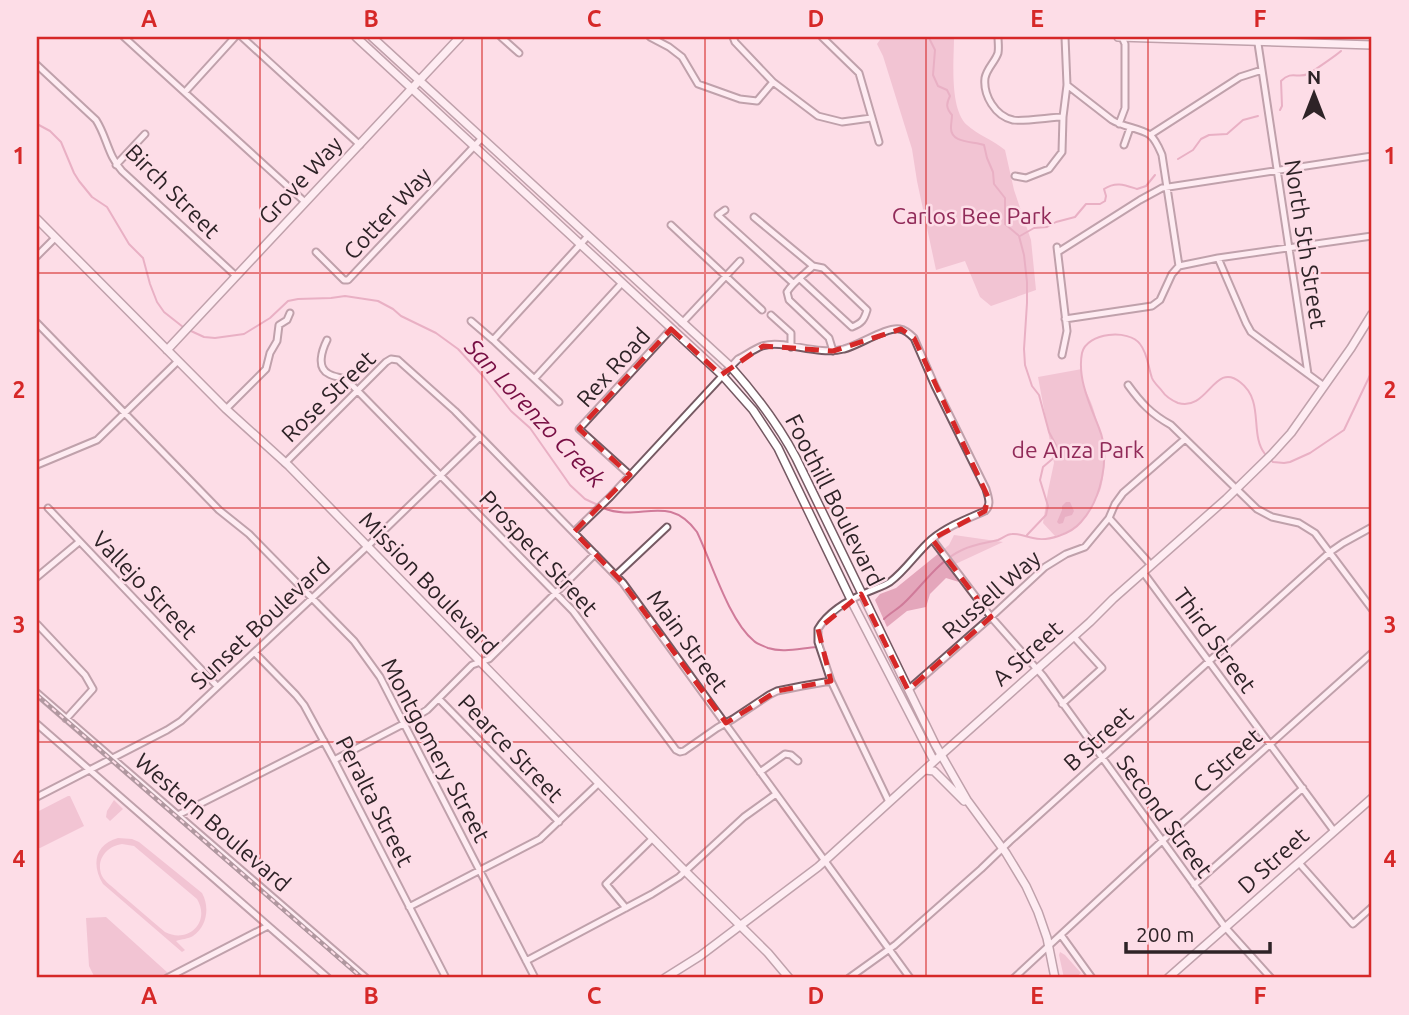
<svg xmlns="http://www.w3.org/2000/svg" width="1409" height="1015" font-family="Ubuntu,sans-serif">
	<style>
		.green { fill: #e4a6bb; fill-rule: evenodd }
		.water { fill: #d07b9a }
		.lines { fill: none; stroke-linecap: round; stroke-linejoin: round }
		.stream { stroke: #d07b9a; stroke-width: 2 }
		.minor-casing { stroke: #755a63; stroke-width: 9 }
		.major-casing { stroke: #755a63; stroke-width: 10 }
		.minor { stroke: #fff; stroke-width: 5 }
		.major { stroke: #fff; stroke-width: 7 }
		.rail-casing { stroke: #54454a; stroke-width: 4.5 }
		.rail { stroke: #fddde7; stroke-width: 2; stroke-dasharray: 5; stroke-linecap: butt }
		.marked { fill: none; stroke: #d62828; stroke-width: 5; stroke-dasharray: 14 9; stroke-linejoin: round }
		.grid { fill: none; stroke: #d62828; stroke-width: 2; stroke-opacity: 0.55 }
		.labels { text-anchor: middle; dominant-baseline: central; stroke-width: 5; stroke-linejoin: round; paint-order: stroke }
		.street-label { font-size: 23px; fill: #2e2327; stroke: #fddde7 }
		.park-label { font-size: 23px; fill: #912b59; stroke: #fddde7 }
		.water-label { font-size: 24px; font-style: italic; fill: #770e43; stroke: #fddde7 }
		.neatline { fill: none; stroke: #d62828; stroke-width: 2.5 }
		.grid-label { font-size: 23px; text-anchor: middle; font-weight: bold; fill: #d62828 }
	</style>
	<rect width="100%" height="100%" fill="#fddde7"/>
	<path class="green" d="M882,37H954C954,60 949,108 967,125C978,135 993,140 1005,150L1014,190L1031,240L1036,290L991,306L980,297L965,261L936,270L917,181L912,149L883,56L877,44Z
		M1082,369C1080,385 1090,396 1094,411C1097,423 1103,435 1104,448C1105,461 1104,479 1100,491C1097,498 1092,504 1089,510C1081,525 1071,532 1055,536L1043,523L1048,491L1054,463L1038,377Z
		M954,535L1003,542L949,567L959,582L946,578L930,594L926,607L907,611L887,627L875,600L880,594L896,588L949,545Z
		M68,796H70L84,826L40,848H37V812Z
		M114,800L123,809L110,821L106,817L107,811Z
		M118,838L132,839L139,842L202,893C210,907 207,927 193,936C188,939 182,939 176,941L185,950L182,952L103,884C91,865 95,844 118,838ZM122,844L134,846L197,899C211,922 188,944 165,932C149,919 134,905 118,892C113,887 105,882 102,876C95,860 107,846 122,844Z
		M106,917L168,973L158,978H95L89,966L86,918Z
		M1060,952L1065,955L1081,973L1075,978H1064L1059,955Z"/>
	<path class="water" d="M1066,502H1070L1074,511L1072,515L1065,517L1063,523L1059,524L1057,522L1062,510V506Z"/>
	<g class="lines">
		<path class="stream" d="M1343,38L1344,37
			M930,40L935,50L933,75L938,86L947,90L950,96C946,104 946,108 952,115C952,119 951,123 951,127C950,144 974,141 984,145L987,158L993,172L994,184L1005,198V224L1018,235
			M1280,110L1282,106L1281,81C1292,70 1297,79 1308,74C1312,72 1338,54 1341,51
			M37,124L50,131L61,142L74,173L79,181L92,197L107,207L129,244L143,258L150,284L157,302L164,312L183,327
			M1178,159L1193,150L1201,139L1209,135L1227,134L1243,120L1258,116
			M1019,236L1024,255L1027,282V303L1024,349L1025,365L1032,386L1039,395L1049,432L1058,449L1057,455L1043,467L1040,480L1048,506L1046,515L1027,535
			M1020,236L1034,228L1047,227L1056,222L1075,217L1086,204H1100L1105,201L1106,196L1104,189C1116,181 1125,185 1137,189L1146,186L1155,175
			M191,331L204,337L215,338L244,334L270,318L288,301L298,299L331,298L345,296L378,301L393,309L401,316L436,333L458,349L483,376L511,411L530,428L570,485L585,499L598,505
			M1269,458L1273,462L1284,463L1290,462L1310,453L1344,430L1372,371
			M603,508C640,523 668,492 697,532C711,561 729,621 754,641C757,644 764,646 768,648C783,653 801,648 817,647
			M884,619C890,613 898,609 904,603C923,585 938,561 962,550C974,544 986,543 998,540C1003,538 1007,534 1012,534C1019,533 1026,537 1033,538C1047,542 1071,534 1081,522C1101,500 1111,457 1099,428C1090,405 1077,378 1082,353C1087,332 1129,329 1140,344C1148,354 1148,367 1152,378C1154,383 1159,387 1162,391C1166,397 1171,400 1178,403C1208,412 1214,361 1240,382C1265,401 1249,434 1265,454"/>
		<g class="minor-casing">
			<path id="minor" d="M124,37L305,202
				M242,37L360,145
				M501,37L519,53
				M650,37L669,47L682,57L698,84L740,99L757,101L773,82
				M733,37L735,42L773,82L818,116L842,122L871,118
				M822,37L859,73L879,142
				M998,37C998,42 999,48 998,53C995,62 987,68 985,78C983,95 995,116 1013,120C1021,122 1053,117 1063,117
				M1257,37L1308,374
				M37,65L96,120C107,137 108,156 122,171L235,275
				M1067,85L1112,120C1123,127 1140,128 1150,135C1156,140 1159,148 1162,155L1179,266
				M185,92L235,37
				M1119,124L1125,108V44L1122,37
				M1150,135L1240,77L1262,70
				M1124,145L1130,128
				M116,165L145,134
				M1015,176L1026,178L1049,169L1062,152L1063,117L1067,85L1065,37
				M725,210L718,215L793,283
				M754,217L813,266
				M671,225L762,310
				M1057,247L1067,331L1062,355
				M316,252L344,280H348L482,138
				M1058,252L1140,200L1162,188L1372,156
				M37,256L55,238
				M1218,258L1246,323L1251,332L1324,386
				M800,279L852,327C862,323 864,320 867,310L823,268L813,266C804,275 794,281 787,292L789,300L829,338L833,351
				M771,315L791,333V347
				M1065,319L1152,306L1160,300L1172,274L1179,266L1218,258L1372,236
				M471,321L493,340L559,402
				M37,323L219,510L249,534L354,641L380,677L535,978
				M682,323L740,261
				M327,340C322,350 316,368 329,374C334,377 341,377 347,380L573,611L676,750L680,752L684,751L717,728L733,719L769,695L777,691L802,686L831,681
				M493,340L588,236
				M535,378L622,283
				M1128,385C1141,403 1151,414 1171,425L1257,509L1272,517L1299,523L1315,533L1372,609
				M226,409L266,369L270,353L277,341L279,325L287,320L290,313
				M285,463L386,362L391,359L398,360L455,411L623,583L910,978
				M37,465L97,440L178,361
				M630,475L579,429L671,329
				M48,508L217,686
				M1109,518L1151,565
				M574,532L610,497L738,359C746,355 754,349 762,346C784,339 816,356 844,349C858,346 887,326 900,329C906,330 910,334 914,338L935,386L986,489C988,497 992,505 985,511C967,519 948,526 932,539C917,552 906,570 890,582C884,586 877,588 870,591C850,599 829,610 818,629V642L831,681L889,802
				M932,539L991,617L1043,676L1225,927L1271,978
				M1143,572L1334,831
				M616,575L667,527
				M37,577L79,542
				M37,624L85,675L93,689L66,719
				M255,653L296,695L304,705L334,760L446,978
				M908,690L991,617L1045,567L1066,554L1085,547L1109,518L1115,504L1123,493L1185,439
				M37,693L366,978
				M439,699L559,822
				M1062,704L1102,668L1074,637
				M37,724L328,978
				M334,760L409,721L427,710L472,665L489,659L595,554
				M760,772L785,754L791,755L798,761
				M37,797L167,730L181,721L373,541L480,437
				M178,815L324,741
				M1299,863L1353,924L1372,907
				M1194,885L1303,788
				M409,907L540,839L599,783
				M626,908L606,884L653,838
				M1061,935L1092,978
				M526,961L652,894L679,877L744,817L776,794
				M167,978L268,926
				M849,978L895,945L981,869L1010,841L1330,552L1343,543L1372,527
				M1014,978L1162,841L1372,653"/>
		</g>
		<g class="major-casing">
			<path id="major" d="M356,37L722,375L753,410L778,448L855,608L934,761
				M372,37L730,366C756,395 778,424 796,458L935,744L967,800L1006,853L1026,886L1038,912L1047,938L1055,978
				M1118,37L1372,45
				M37,219L226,409L289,466L680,866L768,953L789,978
				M167,350L460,37
				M925,770L934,771L964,801
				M665,978L700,956L818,867L941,755L1090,622L1113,599L1226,499L1272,454L1291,433L1351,348L1372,314
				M1168,978L1372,798"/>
		</g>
		<use href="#minor" class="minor"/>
		<use href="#major" class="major"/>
		<g class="rail-casing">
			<path id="rail" d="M37,695L362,978"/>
		</g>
		<use href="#rail" class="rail"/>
	</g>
	<path d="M0 0H1409V1015H0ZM671,329L721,375L763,346L833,351L901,329L914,338L988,497L985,511L932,539L991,617L908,690L861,594L818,629L831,681L777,691L726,723L623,583L574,532L630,475L579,429Z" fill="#fddde7" fill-opacity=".55" fill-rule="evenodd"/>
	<path class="marked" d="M671,329L721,375L763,346L833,351L901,329L914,338L988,497L985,511L932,539L991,617L908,690L861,594L818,629L831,681L777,691L726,723L623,583L574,532L630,475L579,429Z"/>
	<path class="grid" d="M260,37V978M482,37V978M705,37V978M926,37V978M1148,37V978M37,273H1372M37,508H1372M37,742H1372"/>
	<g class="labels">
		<g class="street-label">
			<text transform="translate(300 180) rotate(-47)">Grove Way</text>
			<text transform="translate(173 191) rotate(45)">Birch Street</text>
			<text transform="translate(387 213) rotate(-47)">Cotter Way</text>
			<text transform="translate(1306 244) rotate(81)">North 5th Street</text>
			<text transform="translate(613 367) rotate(-48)">Rex Road</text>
			<text transform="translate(328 396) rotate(-44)">Rose Street</text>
			<text transform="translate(835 500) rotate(63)">Foothill Boulevard</text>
			<text transform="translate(539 553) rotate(47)">Prospect Street</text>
			<text transform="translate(429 583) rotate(46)">Mission Boulevard</text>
			<text transform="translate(145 585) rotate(46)">Vallejo Street</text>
			<text transform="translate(991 594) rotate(-41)">Russell Way</text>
			<text transform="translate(260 623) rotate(-43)">Sunset Boulevard</text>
			<text transform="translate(1215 640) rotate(54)">Third Street</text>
			<text transform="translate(688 641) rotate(54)">Main Street</text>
			<text transform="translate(1027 653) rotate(-42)">A Street</text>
			<text transform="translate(1098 738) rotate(-42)">B Street</text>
			<text transform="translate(511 748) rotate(46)">Pearce Street</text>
			<text transform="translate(436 750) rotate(62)">Montgomery Street</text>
			<text transform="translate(1227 760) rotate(-42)">C Street</text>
			<text transform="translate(375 801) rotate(63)">Peralta Street</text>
			<text transform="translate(1165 816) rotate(54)">Second Street</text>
			<text transform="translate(213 822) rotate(41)">Western Boulevard</text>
			<text transform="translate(1273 860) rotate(-42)">D Street</text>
		</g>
		<g class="park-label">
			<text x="972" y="215">Carlos Bee Park</text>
			<text x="1078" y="449">de Anza Park</text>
		</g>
		<g class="water-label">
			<text transform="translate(535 413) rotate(47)">San Lorenzo Creek</text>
		</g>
	</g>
	<rect width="1409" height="1015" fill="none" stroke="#fddde7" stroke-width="77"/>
	<g transform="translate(1314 94)" stroke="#fddde7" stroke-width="5" paint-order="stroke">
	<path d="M0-5L12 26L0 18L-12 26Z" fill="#2e2327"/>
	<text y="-10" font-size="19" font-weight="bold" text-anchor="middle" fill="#2e2327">N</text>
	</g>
	<path d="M1126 942v10h144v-10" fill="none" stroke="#2e2327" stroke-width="3.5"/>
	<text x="1136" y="942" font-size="21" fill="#2e2327" stroke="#fddde7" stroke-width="5" paint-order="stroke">200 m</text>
	<rect x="38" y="38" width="1332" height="938" class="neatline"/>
	<g class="grid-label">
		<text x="149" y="27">A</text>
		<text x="371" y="27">B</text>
		<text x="594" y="27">C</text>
		<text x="816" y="27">D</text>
		<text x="1037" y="27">E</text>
		<text x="1260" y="27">F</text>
		<text x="19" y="164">1</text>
		<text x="1390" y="164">1</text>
		<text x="19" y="398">2</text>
		<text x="1390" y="398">2</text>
		<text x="19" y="633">3</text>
		<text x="1390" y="633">3</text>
		<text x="19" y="867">4</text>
		<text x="1390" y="867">4</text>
		<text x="149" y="1004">A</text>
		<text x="371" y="1004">B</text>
		<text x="594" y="1004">C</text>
		<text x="816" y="1004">D</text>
		<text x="1037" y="1004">E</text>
		<text x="1260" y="1004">F</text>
	</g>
</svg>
